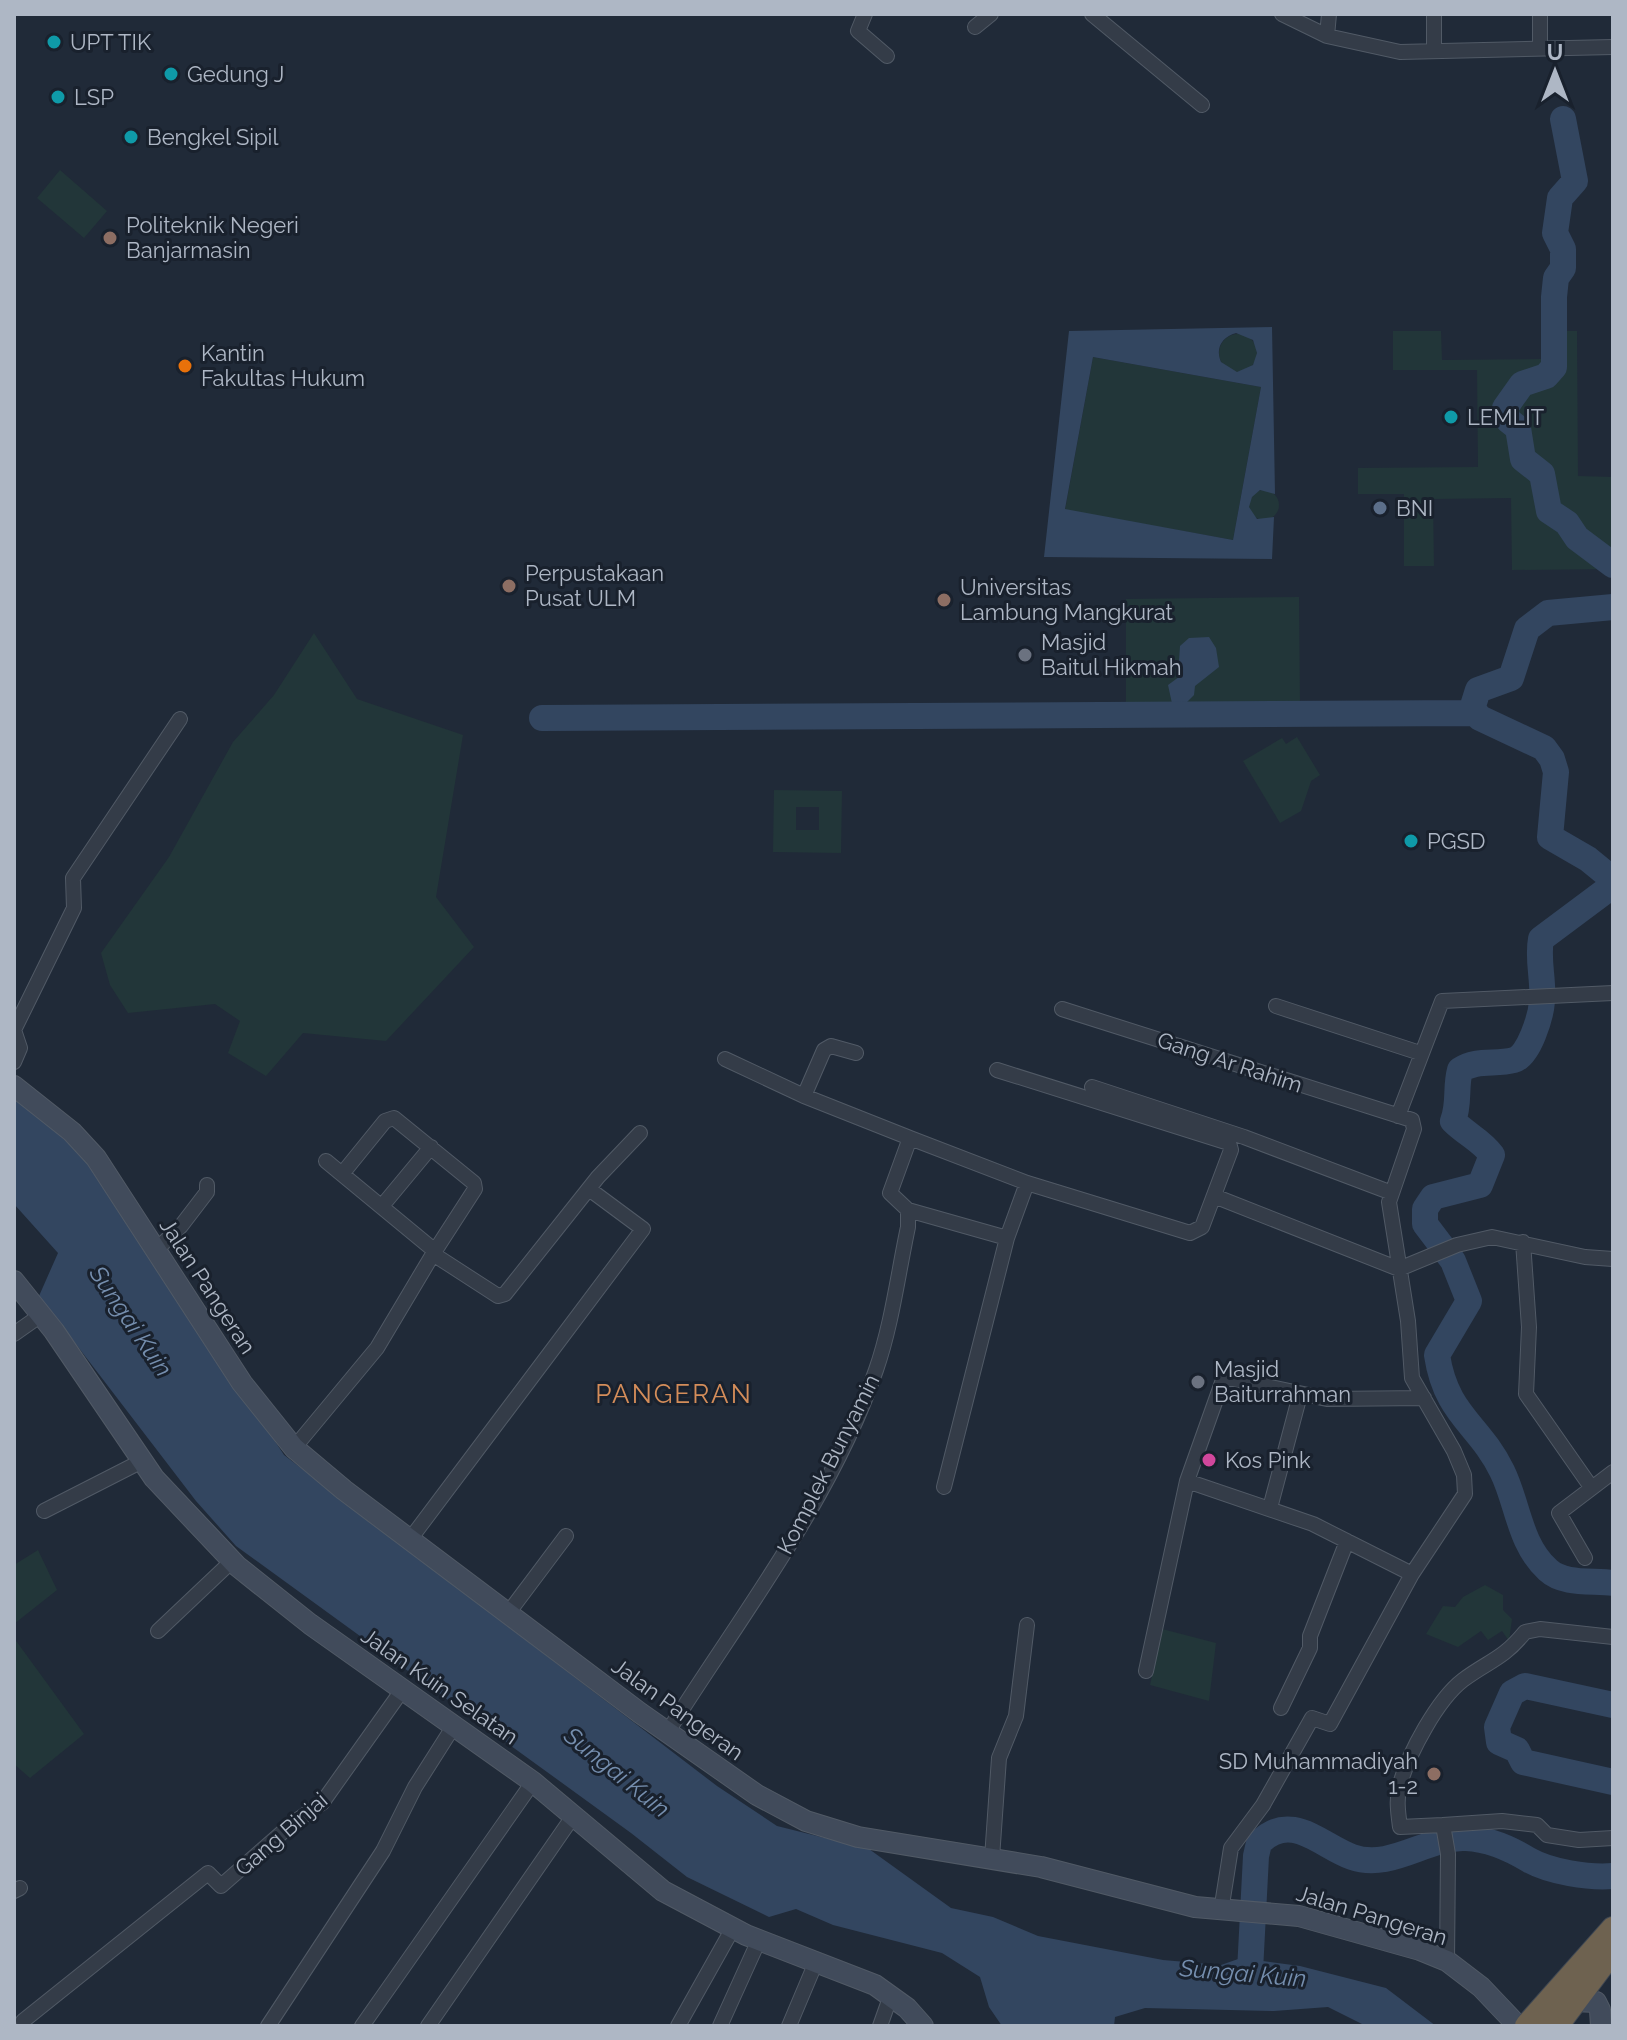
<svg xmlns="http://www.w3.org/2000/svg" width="1627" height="2040" font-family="Raleway,sans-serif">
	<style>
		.green { fill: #223639; fill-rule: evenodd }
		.water { fill: #334660; fill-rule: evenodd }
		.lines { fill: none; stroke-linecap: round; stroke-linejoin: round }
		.river { stroke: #334660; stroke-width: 26 }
		.street-casing { stroke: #515a66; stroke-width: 16 }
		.secondary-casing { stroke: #515a66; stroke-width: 22 }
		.highway-casing { stroke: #3e4753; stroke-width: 26 }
		.street { stroke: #343c48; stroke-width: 14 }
		.secondary { stroke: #414b5b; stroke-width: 20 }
		.highway { stroke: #6e6250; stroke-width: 24 }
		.culture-dot { fill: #0f9aa8; stroke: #19212d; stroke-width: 3 }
		.education-dot { fill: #8d6e63; stroke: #19212d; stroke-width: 3 }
		.food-dot { fill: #e8710a; stroke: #19212d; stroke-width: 3 }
		.service-dot { fill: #5c6f8a; stroke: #19212d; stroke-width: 3 }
		.worship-dot { fill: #6b7280; stroke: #19212d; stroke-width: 3 }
		.hotel-dot { fill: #d1479c; stroke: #19212d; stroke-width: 3 }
		.labels { text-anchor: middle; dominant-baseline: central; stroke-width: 6; stroke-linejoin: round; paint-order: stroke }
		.poi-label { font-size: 22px; fill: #aeb7c5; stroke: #19212d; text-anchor: start }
		.street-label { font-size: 22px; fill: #aeb7c5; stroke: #19212d }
		.water-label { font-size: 24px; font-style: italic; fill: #758eae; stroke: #19212d }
		.quarter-label { font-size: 26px; letter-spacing: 2px; fill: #d48d5a; stroke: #19212d }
	</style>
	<rect width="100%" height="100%" fill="#202a38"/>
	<path class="green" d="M60,170L107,211L84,238L37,198Z
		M1393,331H1441L1442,360L1542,359V331H1577L1578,476L1613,477V569L1512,570L1511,498L1433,499L1434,566H1404V494H1358V468L1478,467L1477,370H1393Z
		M1219 353a19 19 0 1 1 38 0a19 19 0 1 1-38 0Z
		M1093,357L1261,387L1233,540L1065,510Z
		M1249 505a15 15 0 1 1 30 0a15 15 0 1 1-30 0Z
		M1299,597L1300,705L1126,709V599Z
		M314,633L357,699L463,735L436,897L474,947L386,1041L303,1033L266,1076L228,1053L240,1021L215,1004L128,1013L110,985L101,953L169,857L233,742L274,695Z
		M1297,737L1320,775L1311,781L1301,811L1280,823L1243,761L1282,738L1286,744Z
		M774,790L842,791L841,853L773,852ZM796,807H819V830H796Z
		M38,1550L57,1590L14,1624V1565Z
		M1485,1585L1503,1595V1610L1512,1619L1509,1641L1502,1631L1488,1640L1481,1631L1458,1647L1426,1634L1443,1606L1455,1607L1463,1597Z
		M1162,1629L1216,1643L1209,1701L1150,1685Z
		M14,1638L84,1734L30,1778L14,1764Z"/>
	<path class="water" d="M1272,327L1275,494L1260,490L1252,497L1249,507L1257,519L1274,517L1272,559L1044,557L1069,331ZM1236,333L1253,340L1257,353L1253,365L1237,372L1221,362C1215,348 1222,337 1236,333ZM1093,357L1261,387L1233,540L1065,509Z
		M1209,637L1216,648L1219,667L1195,686L1194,695L1181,708H1173L1168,685L1183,674L1179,661L1180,646L1189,638Z
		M14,1096L70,1142L90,1167L160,1265L284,1455L717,1786L777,1826L869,1849L951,1908L993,1917L1038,1936L1163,1960L1221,1965L1241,1958L1300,1966L1386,1988L1436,2026H1366L1328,2007L1274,2011L1145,2008L1115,2017L1114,2026H1002L989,2007L980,1977L942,1953L833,1925L796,1909L769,1917L687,1877L631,1833L236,1546L196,1501L39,1296L58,1253L14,1204Z"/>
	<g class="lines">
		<path class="river" d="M1563,119L1575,181L1560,198L1555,233L1563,249V268L1556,278L1554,297V367L1546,376L1522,384L1505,408L1508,420L1518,428L1523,459L1542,474L1549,511L1567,523L1577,538L1613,565
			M1613,607L1548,613L1527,629L1511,678L1478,690L1472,709L1480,718L1544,748L1552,759L1556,772L1550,837L1588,859L1610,877L1608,889L1541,939C1537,960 1544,980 1542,1001C1541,1016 1529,1056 1514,1060C1495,1065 1477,1059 1460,1070C1455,1088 1460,1103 1453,1121C1466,1134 1482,1141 1492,1155L1480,1185L1433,1197L1425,1209V1224L1453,1261L1469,1301L1437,1355C1446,1415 1479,1424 1502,1471C1518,1503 1519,1544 1548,1570C1564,1585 1593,1580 1613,1583
			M542,718L1476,713
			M1613,1705L1525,1686L1512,1693L1497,1727L1499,1742L1517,1750L1523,1762L1613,1782
			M1250,1971L1256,1856L1259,1843C1291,1810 1321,1846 1352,1857C1391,1871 1428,1836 1466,1838C1489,1839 1511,1849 1529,1860C1550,1872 1589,1878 1613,1876"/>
		<g class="street-casing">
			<path id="street" d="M865,14L858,31L887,56
				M1092,14L1202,105
				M1282,14L1327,36L1400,52L1613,47
				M1434,14V51
				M1540,14V48
				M975,27L991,14
				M1327,36L1329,14
				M1276,1006L1420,1053
				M1062,1009L1412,1120L1414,1129L1389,1202L1408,1321L1412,1378L1454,1451L1464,1475L1465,1494L1412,1574L1313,1524L1187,1481L1146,1671
				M725,1059L804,1096L910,1138
				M14,1062L20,1048L14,1030L74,908L73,878L180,719
				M1092,1087L1244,1137L1392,1193
				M804,1096L824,1050L831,1046L856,1053
				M1398,1116L1442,1001L1613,993
				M326,1161L435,1251
				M342,1174L385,1121L394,1118L474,1183L475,1189L433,1254
				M1214,1196L1399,1269L1457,1245L1492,1237L1585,1257L1613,1259
				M382,1206L431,1147
				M908,1210L1007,1238
				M1523,1242L1529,1327L1526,1394L1591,1487
				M156,1250L181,1226L207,1192V1185
				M14,1334L41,1315
				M294,1448L377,1348L433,1254L498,1296L505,1294L598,1177L640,1133
				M1187,1481L1224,1377L1327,1399L1424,1398
				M944,1487L1007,1238L1027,1183
				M1270,1508L1300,1395
				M44,1511L144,1460
				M411,1538L643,1229L589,1189
				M1585,1558L1559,1513L1613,1472
				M509,1612L566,1536
				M158,1631L232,1561
				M1281,1708L1310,1648V1636L1347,1541
				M667,1733C741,1615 830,1502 876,1370C892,1324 898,1274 908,1227V1210L890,1193L910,1138L1027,1183L1190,1233L1202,1227L1231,1150L1229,1143L997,1070
				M1443,1825L1502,1821L1537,1825L1547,1835L1579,1840L1613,1838
				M992,1858L999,1758L1016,1716L1027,1625
				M14,1891L20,1888
				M1221,1911L1231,1848L1263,1805L1312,1718L1330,1724L1412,1574
				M1447,1961L1448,1854L1443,1825L1400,1827C1398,1812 1396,1799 1400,1784C1409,1753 1437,1700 1463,1680C1490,1660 1502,1660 1525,1632L1540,1629L1613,1637
				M23,2021L208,1873L221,1886L293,1823L322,1803L403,1689
				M268,2026L383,1851L415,1787L455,1724
				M362,2026L533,1782
				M428,2026L574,1815
				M678,2026L733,1928
				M720,2026L759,1940
				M789,2026L816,1962
				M880,2026L891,1995"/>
		</g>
		<g class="secondary-casing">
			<path id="secondary" d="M14,1086L72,1132L96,1158L242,1383L294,1448L344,1490L640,1713L757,1795L806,1821L858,1837L1041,1867L1195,1907L1299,1916L1420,1950L1447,1961L1481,1987L1518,2026
				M14,1281L54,1331L154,1478L237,1566L310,1624L533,1782L663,1891L746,1935L875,1985L907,2008L923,2026
				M1574,2001L1596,2002L1600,2010L1601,2026"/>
		</g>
		<g class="highway-casing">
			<path id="highway" d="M1527,2026L1613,1929
				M1556,2026L1613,1950"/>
		</g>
		<use href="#street" class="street"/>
		<use href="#secondary" class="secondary"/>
		<use href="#highway" class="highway"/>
	</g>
	<g class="culture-dot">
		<circle cx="54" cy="42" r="8"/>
		<circle cx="171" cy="74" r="8"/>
		<circle cx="58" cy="97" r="8"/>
		<circle cx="131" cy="137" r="8"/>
		<circle cx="1451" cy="417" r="8"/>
		<circle cx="1411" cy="841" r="8"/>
	</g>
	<g class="education-dot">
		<circle cx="110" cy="238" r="8"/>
		<circle cx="509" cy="586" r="8"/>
		<circle cx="944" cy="600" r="8"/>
		<circle cx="1434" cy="1774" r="8"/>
	</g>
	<circle class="food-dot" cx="185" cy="366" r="8"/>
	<circle class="service-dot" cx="1380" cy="508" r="8"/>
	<g class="worship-dot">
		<circle cx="1025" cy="655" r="8"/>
		<circle cx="1198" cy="1382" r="8"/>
	</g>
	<circle class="hotel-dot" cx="1209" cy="1460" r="8"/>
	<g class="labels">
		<g class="poi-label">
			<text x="70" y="42">UPT TIK</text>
			<text x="187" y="74">Gedung J</text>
			<text x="74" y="97">LSP</text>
			<text x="147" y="137">Bengkel Sipil</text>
			<text x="126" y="225">Politeknik Negeri<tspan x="126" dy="25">Banjarmasin</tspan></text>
			<text x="201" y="353">Kantin<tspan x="201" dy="25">Fakultas Hukum</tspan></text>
			<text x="1467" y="417">LEMLIT</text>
			<text x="1396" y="508">BNI</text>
			<text x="525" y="573">Perpustakaan<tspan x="525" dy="25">Pusat ULM</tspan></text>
			<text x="960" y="587">Universitas<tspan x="960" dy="25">Lambung Mangkurat</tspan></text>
			<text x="1041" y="642">Masjid<tspan x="1041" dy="25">Baitul Hikmah</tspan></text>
			<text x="1427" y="841">PGSD</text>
			<text x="1214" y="1369">Masjid<tspan x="1214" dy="25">Baiturrahman</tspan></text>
			<text x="1225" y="1460">Kos Pink</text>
			<text x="1418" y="1761" text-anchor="end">SD Muhammadiyah<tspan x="1418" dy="25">1-2</tspan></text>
		</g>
		<g class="street-label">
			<text transform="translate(1230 1062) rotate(18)">Gang Ar Rahim</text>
			<text transform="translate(208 1286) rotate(57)">Jalan Pangeran</text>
			<text transform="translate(828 1464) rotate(-63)">Komplek Bunyamin</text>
			<text transform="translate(440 1686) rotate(35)">Jalan Kuin Selatan</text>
			<text transform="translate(678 1709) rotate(36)">Jalan Pangeran</text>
			<text transform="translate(281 1834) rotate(-41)">Gang Binjai</text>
			<text transform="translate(1372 1915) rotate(17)">Jalan Pangeran</text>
		</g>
		<g class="water-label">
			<text transform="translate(131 1321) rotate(56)">Sungai Kuin</text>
			<text transform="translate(617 1772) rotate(39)">Sungai Kuin</text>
			<text transform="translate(1243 1973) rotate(5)">Sungai Kuin</text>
		</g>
		<g class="quarter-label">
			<text x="674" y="1394">PANGERAN</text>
		</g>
	</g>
	<rect width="1627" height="2040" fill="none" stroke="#aeb7c5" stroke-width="32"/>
	<g transform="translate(1555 72)" stroke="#19212d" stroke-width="6" paint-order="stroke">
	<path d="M0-6L14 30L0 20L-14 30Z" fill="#aeb7c5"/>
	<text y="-12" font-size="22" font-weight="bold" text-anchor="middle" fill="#aeb7c5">U</text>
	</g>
</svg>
